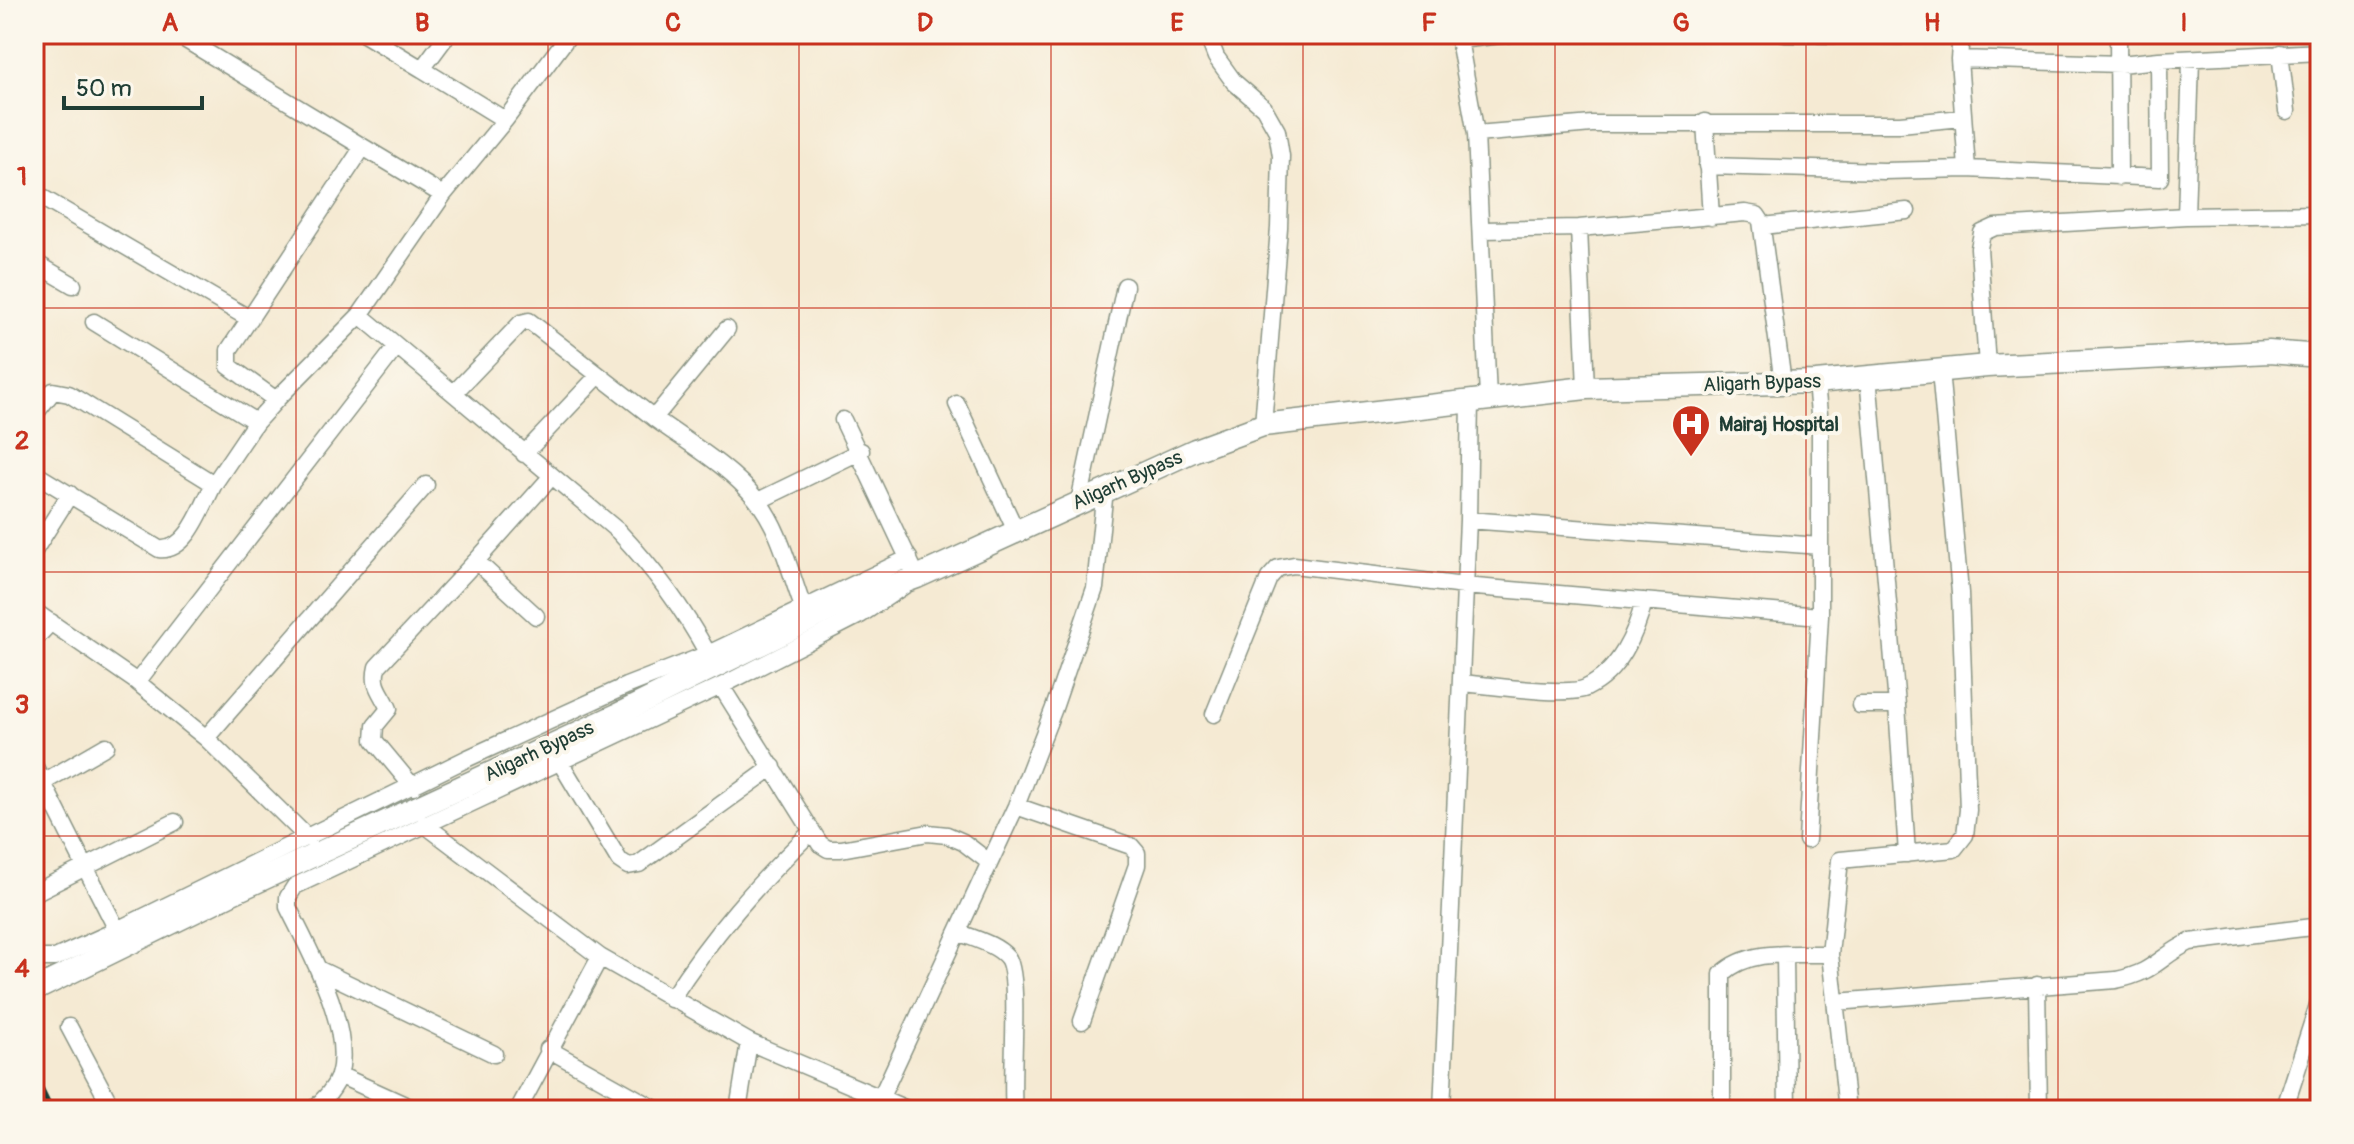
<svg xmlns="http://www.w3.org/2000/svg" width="2354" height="1144" font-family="Pangolin,sans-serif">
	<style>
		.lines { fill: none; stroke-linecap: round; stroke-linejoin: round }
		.street-casing { stroke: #8a9484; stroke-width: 19 }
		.secondary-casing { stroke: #8a9484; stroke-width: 25 }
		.street { stroke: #fff; stroke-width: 16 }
		.secondary { stroke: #fff; stroke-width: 22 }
		.rail { stroke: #1f3d34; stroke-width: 6 }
		.grid { fill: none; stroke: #c8321e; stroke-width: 2; stroke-opacity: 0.55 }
		.labels { text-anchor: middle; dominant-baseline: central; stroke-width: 8; stroke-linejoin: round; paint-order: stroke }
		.street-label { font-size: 20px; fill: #1f3d34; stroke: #fbf7ec }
		.poi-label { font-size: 20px; font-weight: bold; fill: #1f3d34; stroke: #fbf7ec; text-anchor: start }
		.neatline { fill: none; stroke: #c8321e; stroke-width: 3 }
		.grid-label { font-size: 26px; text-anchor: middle; font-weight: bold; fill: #c8321e }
	</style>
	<rect width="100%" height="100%" fill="#fbf7ec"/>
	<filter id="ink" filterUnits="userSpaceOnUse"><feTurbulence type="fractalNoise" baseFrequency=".0125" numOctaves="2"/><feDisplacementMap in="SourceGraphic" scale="16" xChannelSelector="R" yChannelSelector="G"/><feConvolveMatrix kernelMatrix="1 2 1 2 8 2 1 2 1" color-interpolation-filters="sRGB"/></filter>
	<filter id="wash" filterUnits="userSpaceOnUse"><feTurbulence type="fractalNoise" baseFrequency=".006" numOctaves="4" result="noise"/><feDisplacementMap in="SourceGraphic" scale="32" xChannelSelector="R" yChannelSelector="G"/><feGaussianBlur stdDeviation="1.8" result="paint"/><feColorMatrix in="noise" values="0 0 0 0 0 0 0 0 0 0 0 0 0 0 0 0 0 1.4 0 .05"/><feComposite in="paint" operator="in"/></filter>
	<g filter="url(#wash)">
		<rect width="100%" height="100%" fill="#f5ead3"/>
	</g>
	<g filter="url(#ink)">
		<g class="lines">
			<g class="street-casing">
				<path id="street" d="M176,34L363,147
					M364,34L422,69L448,34
					M1207,34L1216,57L1234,82L1264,108L1277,131L1281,156L1279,228L1263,425
					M1458,34L1476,134
					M1785,34L1901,36
					M1961,34L1959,59L1967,169
					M2118,34L2119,177
					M1459,40L1509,34
					M2280,53L2287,111
					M1959,59L2120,64L2159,60
					M505,120L566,39
					M1705,122L1711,217
					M1707,166L1884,171L1967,169L2160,178L2159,60L2320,52
					M34,193L250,319
					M443,195L360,315L618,531C654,569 683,608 708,654
					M2186,216L2191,60
					M1762,226L1907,211
					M1579,228L1586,388
					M1483,230L1579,228L1745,213L1757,215L1761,221L1783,383
					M34,262L73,285
					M94,322L256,422
					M727,329L654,418C688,443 729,466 756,499C780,527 790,573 803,607
					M1987,366L1979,248L1982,233L1995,227L2186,216L2320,214
					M1816,382L1820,425V616
					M454,393L521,323L529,321L654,418
					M1488,398L1476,134L1592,124H1900L1962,118
					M276,400L360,315
					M957,404L1016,531
					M34,415L53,391L69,394L214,484L256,422L276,400L229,366V350L363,147L443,195L505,120L422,69
					M524,454L598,376
					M34,473L159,549C188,552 202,506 214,484
					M758,501L861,451
					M1079,502L1125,286
					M1468,520L1820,546
					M34,551L70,494
					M476,561L552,476
					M34,611L137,682L206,738L309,839
					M34,640L51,622
					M137,682L397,346
					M1462,683C1486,685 1568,697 1586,688C1619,672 1636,634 1644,601
					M721,686L820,844L828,849H841L928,833L947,835L963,842L989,862
					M1860,705H1897L1868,376
					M1897,705L1907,854
					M1214,714L1269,578L1278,568L1294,565L1464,586L1820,616L1807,840
					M206,738L426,485
					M559,760L619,860L628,866L639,864L773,767
					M34,765L117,930
					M35,787L106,746
					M413,787L374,740L375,726L389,709C382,692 372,687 377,667L476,561L536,616
					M1016,806L1131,846L1137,853V865L1082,1021
					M424,824L600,957L749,1042L909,1110
					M34,893L175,822
					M958,932C974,939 996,944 1007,957C1021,974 1010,1079 1014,1110
					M1830,954L1847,1110
					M1785,956L1787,1110
					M34,958H55L117,930L468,758L626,686L708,654L909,558
					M318,969L494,1054
					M2037,985L2039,1110
					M671,999C712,935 758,883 812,831
					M1836,1002L2116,980C2156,972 2158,957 2190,942L2320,926
					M69,1027L113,1110
					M548,1049L657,1110
					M339,1075L416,1110
					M881,1097L1016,806L1054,708L1095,588L1105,489
					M313,1110C323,1100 334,1090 339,1076C353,1027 309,950 288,907V897L295,886L721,686L860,615L917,577L843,420
					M518,1110L600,957
					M738,1110L749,1042
					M1442,1110L1468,520L1470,400
					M1722,1110V974C1750,948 1794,955 1830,954L1840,860L1954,849L1965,835L1968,810L1960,593L1940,370
					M2284,1110L2319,1002"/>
			</g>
			<g class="secondary-casing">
				<path id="secondary" d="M34,990L230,894L617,715L838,606L917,577L1195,450L1263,425L1586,388L1816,382L1987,366L2269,352L2320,356"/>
			</g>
			<use href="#street" class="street"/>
			<use href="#secondary" class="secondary"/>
			<path class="rail" d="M34,1075L51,1110
				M34,1106L36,1110"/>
		</g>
	</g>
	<path class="grid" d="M296,34V1110M548,34V1110M799,34V1110M1051,34V1110M1303,34V1110M1555,34V1110M1806,34V1110M2058,34V1110M34,308H2320M34,572H2320M34,836H2320"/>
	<defs>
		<g id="hospital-pin" transform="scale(2)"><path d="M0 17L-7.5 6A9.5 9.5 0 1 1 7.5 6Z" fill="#c8321e" stroke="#fbf7ec"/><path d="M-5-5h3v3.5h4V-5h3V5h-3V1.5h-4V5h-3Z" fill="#fff"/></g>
	</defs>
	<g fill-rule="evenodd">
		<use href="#hospital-pin" x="1691" y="424"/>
	</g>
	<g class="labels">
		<g class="street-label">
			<text transform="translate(1762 383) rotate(-2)">Aligarh Bypass</text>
			<text transform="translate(1127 480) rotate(-24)">Aligarh Bypass</text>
			<text transform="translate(539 751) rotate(-25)">Aligarh Bypass</text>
		</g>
		<g class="poi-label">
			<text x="1719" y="424">Mairaj Hospital</text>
		</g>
	</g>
	<rect width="2354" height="1144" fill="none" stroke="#fbf7ec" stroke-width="88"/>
	<path d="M64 96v12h138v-12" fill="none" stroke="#1f3d34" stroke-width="4"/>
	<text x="76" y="96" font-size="24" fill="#1f3d34" stroke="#fbf7ec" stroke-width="6" paint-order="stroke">50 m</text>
	<rect x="44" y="44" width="2266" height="1056" class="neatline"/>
	<g class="grid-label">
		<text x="170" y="31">A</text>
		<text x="422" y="31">B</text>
		<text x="673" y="31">C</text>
		<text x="925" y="31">D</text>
		<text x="1177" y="31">E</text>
		<text x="1429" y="31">F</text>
		<text x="1681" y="31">G</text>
		<text x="1932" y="31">H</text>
		<text x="2184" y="31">I</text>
		<text x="22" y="185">1</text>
		<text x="22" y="449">2</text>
		<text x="22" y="713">3</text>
		<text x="22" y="977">4</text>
	</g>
</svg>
